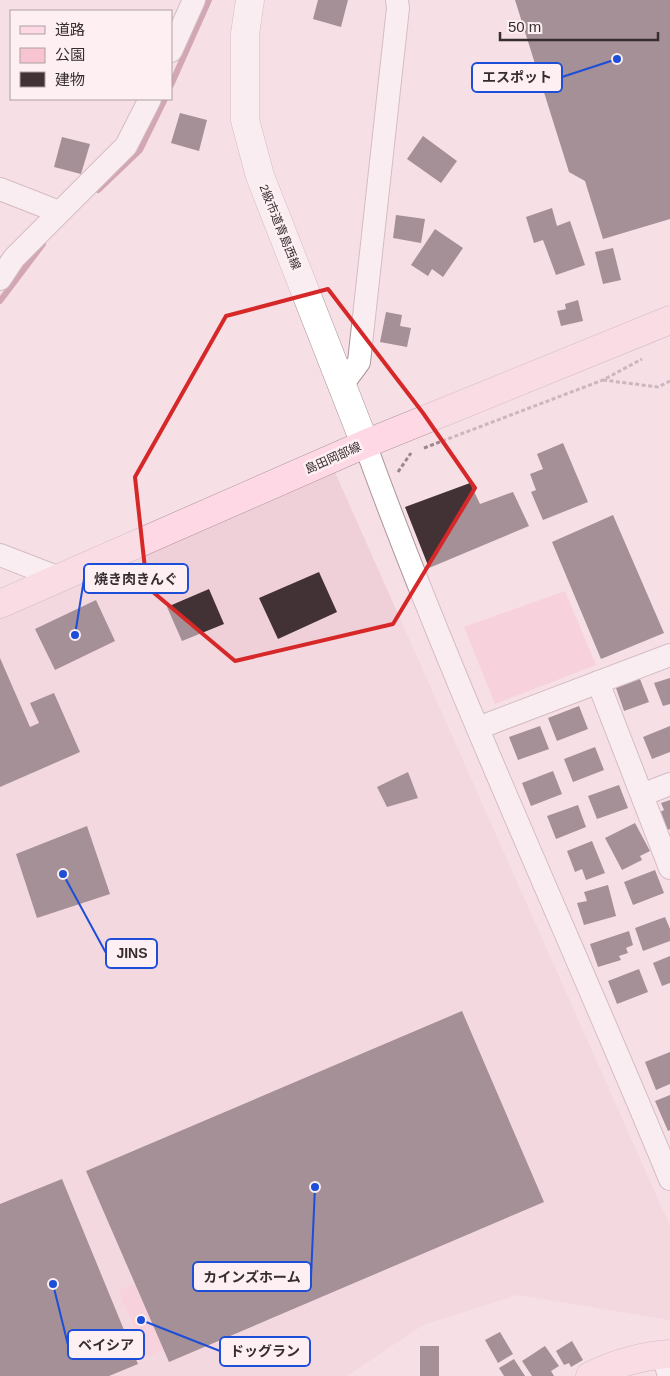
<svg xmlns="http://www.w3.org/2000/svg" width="670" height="1376" font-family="Arial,'Noto Sans JP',sans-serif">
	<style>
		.built { fill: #f0d0d8 }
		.green { fill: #f9c4d2 }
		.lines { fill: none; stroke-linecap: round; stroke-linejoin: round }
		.stream { stroke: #a66277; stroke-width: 6 }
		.building { fill: #423135 }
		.minor-casing { stroke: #aa9499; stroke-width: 24 }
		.tertiary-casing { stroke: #aa9499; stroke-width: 29 }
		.secondary-casing { stroke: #aa9499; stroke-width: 29 }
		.path { stroke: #99888d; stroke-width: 3; stroke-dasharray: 4 2.5; stroke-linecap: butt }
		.minor { stroke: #fff; stroke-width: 22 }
		.tertiary { stroke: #fff; stroke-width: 28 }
		.secondary { stroke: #fed9e5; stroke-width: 28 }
		.marked { fill: none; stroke: #d62828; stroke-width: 4; stroke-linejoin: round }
		.labels { text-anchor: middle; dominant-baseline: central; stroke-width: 5; stroke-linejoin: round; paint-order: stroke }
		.street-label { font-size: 12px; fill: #362d30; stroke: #fdeff2 }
		.leader { fill: none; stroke: #1d4ed8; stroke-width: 2 }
		.callout-dot { fill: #1d4ed8; stroke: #fdeff2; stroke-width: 2 }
		.callout { fill: #fdeff2; stroke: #1d4ed8; stroke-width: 2 }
		.callout-label { font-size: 14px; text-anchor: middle; font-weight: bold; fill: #362d30 }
	</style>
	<rect width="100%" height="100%" fill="#f6dfe5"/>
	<path class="built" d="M335,472L670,1226V1320L518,1295L423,1325L347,1376H0V615Z"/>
	<path class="green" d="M565,591L596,665L495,704L464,627Z
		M135,1284L163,1349L147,1357L118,1290Z"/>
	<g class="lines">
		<path class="stream" d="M171,85L209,0
			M98,190L140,150L165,99
			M0,301L43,244"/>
	</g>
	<path class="building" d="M318,0H348L341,27L313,19Z
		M515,0H670V219L603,239L585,181L569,172Z
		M180,113L207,120L199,151L171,143Z
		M423,136L457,161L441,183L407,159Z
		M62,137L90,144L81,174L54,167Z
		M552,208L557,226L570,221L585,265L556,275L543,240L534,243L526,217Z
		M396,215L425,219L421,243L393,238Z
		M435,229L463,248L443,277L432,269L428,276L411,265Z
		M613,248L621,280L603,284L595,252Z
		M578,300L583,321L561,326L557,311L566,309L565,304Z
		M386,312L402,315L400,326L411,328L407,347L380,342Z
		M563,443L588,502L543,520L531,492L536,490L530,474L543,469L537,454Z
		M470,483L480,504L513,492L529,526L429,568L405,507Z
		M613,515L664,633L601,659L552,542Z
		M319,572L337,612L278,639L259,598Z
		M209,589L224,624L182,641L167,607Z
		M96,600L115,641L55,670L35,629Z
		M0,658L30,727L39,723L30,703L54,693L80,752L0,787Z
		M670,678V704L663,706L654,683Z
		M640,679L649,702L624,711L616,688Z
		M579,706L588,729L557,741L548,718Z
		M540,726L549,749L518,760L509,737Z
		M670,726V752L652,759L643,737Z
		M595,747L604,770L573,782L564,759Z
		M553,771L562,794L531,806L522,783Z
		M408,772L418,798L387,807L377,787Z
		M619,785L628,808L597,819L588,796Z
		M670,800V829L665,831L658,813L664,810L661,803Z
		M578,805L586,827L556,839L547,816Z
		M635,823L650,851L640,856L642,860L622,870L605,838Z
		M87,826L110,894L37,918L16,854Z
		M592,841L605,873L586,880L582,869L575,872L567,851Z
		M655,870L664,893L633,905L624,882Z
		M608,885L616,916L584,925L577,903L587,901L584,892Z
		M665,917L670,929V941L643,951L635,928Z
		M629,931L633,945L626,948L628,953L619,956L621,960L598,967L590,944Z
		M670,956V983L662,986L653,963Z
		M639,969L648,992L617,1004L608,981Z
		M462,1011L544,1202L169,1362L86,1171Z
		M670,1052V1084L656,1090L645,1062Z
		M670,1095V1130L668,1131L655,1101Z
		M62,1179L138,1364L109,1376H0V1204Z
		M500,1332L513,1354L498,1363L485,1340Z
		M572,1341L583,1360L571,1367L569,1363L564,1365L556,1351Z
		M420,1346H439V1376H420Z
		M545,1346L559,1366L551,1371L554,1376H532L522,1361Z
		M514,1359L525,1376H504L499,1368Z"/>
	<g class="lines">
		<g class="minor-casing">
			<path id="minor" d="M171,51L194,0
				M0,189L59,212
				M0,279L14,258L126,146L150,99
				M342,385L359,362L398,8L397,0
				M365,444C456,694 569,934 670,1179
				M0,555L62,579
				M598,682L670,868
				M478,728L670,655
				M642,795L670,784
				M663,1355L669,1376"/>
		</g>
		<g class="tertiary-casing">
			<path id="tertiary" d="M250,0L245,34V120L260,176L365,444"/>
		</g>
		<g class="secondary-casing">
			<path id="secondary" d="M0,604L365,444L670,320
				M590,1376C616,1363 641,1356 670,1354"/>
		</g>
		<path class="path" d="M603,380L658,387L670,381
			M424,448L603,380L642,359
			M398,472L411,453"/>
		<use href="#minor" class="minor"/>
		<use href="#tertiary" class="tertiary"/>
		<use href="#secondary" class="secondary"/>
	</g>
	<path d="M0 0H670V1376H0ZM328,289L423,413L475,488L393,624L235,661L147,587L135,477L226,316Z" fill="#f6dfe5" fill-opacity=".55" fill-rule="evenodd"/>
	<path class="marked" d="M328,289L423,413L475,488L393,624L235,661L147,587L135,477L226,316Z"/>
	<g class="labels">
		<g class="street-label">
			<text transform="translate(280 227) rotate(68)">2級市道青島西線</text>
			<text transform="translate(333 458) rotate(-24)">島田岡部線</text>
		</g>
	</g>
	<path class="leader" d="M617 59L562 77M75 635L84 579M63 874L106 953M315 1187L311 1277M53 1284L68 1345M141 1320L220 1351"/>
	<g class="callout-dot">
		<circle cx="617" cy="59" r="5"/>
		<circle cx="75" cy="635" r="5"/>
		<circle cx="63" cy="874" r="5"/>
		<circle cx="315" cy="1187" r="5"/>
		<circle cx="53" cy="1284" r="5"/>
		<circle cx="141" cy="1320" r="5"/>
	</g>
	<g class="callout">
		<rect x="472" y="63" width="90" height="29" rx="5"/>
		<rect x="84" y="564" width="104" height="29" rx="5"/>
		<rect x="106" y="939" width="51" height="29" rx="5"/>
		<rect x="193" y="1262" width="118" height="29" rx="5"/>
		<rect x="68" y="1330" width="76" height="29" rx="5"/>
		<rect x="220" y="1337" width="90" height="29" rx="5"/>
	</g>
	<g class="callout-label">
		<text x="517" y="82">エスポット</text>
		<text x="136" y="584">焼き肉きんぐ</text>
		<text x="132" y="958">JINS</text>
		<text x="252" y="1282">カインズホーム</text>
		<text x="106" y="1350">ベイシア</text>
		<text x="265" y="1356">ドッグラン</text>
	</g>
	<rect x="10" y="10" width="162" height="90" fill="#fdeff2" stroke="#ada1a4"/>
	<rect x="20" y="26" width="25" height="8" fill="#fed9e5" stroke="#ada1a4"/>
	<text x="55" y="35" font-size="15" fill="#362d30">道路</text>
	<rect x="20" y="48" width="25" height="15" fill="#f9c4d2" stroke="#ada1a4"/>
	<text x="55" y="60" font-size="15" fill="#362d30">公園</text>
	<rect x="20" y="72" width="25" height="15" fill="#423135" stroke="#ada1a4"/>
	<text x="55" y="85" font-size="15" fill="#362d30">建物</text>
	<path d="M500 32v8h158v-8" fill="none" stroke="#362d30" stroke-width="2.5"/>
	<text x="508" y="32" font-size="15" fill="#362d30" stroke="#fdeff2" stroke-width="4" paint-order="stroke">50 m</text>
</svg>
